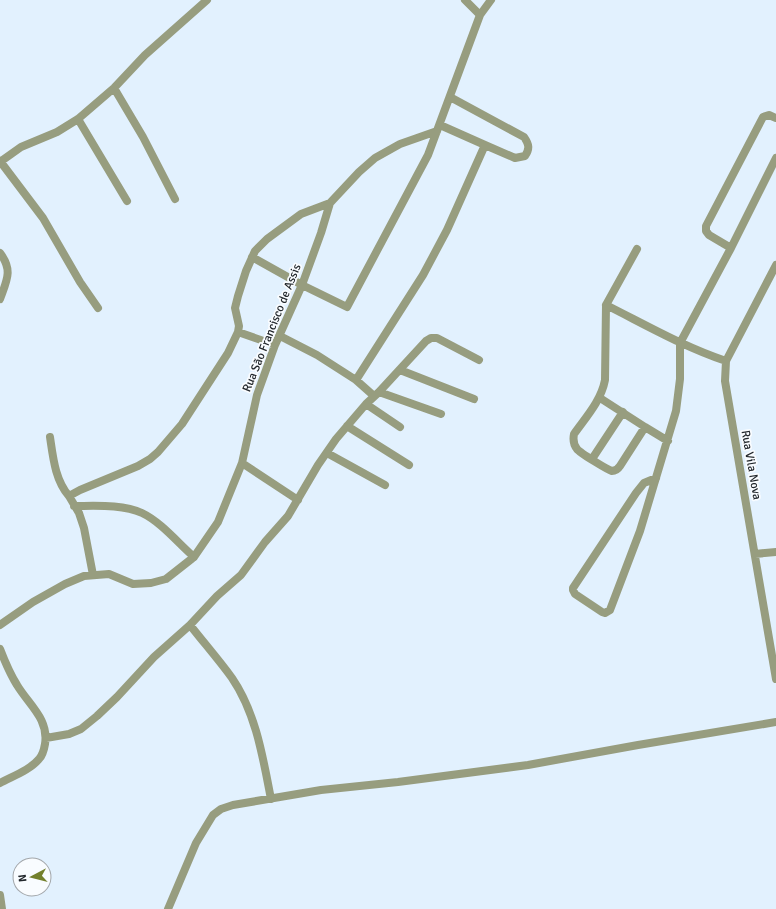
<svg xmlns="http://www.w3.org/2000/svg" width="776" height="909" font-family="Signika,sans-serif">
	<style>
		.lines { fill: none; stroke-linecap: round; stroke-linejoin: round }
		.minor { stroke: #979d7f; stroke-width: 8 }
		.labels { text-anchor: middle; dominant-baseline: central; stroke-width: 3.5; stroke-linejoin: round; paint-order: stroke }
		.street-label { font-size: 12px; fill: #22272c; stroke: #f9fcff }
	</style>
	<rect width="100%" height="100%" fill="#e2f1fe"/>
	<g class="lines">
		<path class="minor" d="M465,0L480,15
			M114,88L143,137L175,199
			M450,97L524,137C529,144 530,149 525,156L515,158L485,145
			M78,119L127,201
			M0,161L43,218L80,282L98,308
			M0,162L21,147L57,132L78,119L114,88L145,55L207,0
			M731,248L709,235L706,231V226L763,117L769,115L776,118
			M637,249L606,305C646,325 684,347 726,361
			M0,253C13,270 7,280 0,299
			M252,257L302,285L347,307L428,155L480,15L491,0
			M776,265L726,361L725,381L776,679
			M606,305L605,380C601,401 586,417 574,434C573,439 573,444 577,449C580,453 608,470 612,471C616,471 618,469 620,466L645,427L668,441
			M238,332L275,345
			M280,336L317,355L356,380L374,396
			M400,370L474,399
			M356,380L423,275L447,230L485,145L440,125
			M379,392L441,414
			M600,398L645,427
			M366,404L400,427
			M347,426L409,465
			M50,437C53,457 55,480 69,496
			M327,453L385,485
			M592,459L623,412
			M242,463L298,500
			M656,478L644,483L636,493L573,588V590L575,594L602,612L605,613L610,610L640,531L676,411L680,379V343L731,248L776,158
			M74,506C95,506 123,504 142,513C161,522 178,543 194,557
			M755,554L776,552
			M93,575L84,528L79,513L69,496L80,490L138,466L150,459L158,452L182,424L228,353L238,332L239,326L235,308L238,296L246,271L255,251L267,239L301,214L330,203
			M0,625L33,602L65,584L84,576L109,574L133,584L151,583L166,579L194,557L218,522L242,463L257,395L275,345L302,285L321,233L330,203L359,172L375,158L400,144L437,131
			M190,625C204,643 219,660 232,678C256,713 263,758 271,799
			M0,649C5,662 10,674 17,685C29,705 49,719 45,744C44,750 43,755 39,759C30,770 13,776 0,783
			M46,738L69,734L81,729L97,716L117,697L154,657L190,625L217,596L241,575L265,542L288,516L318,465L336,439L366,404L379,392L426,341L431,338H437L479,360
			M0,895L2,909
			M168,909L196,843L213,815L221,809L233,805L321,790L398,782L528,765L638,745L776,722"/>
	</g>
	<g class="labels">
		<g class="street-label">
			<text transform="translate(272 328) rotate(-68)">Rua São Francisco de Assis</text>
			<text transform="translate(751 465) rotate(80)">Rua Vila Nova</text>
		</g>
	</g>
	<g transform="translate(32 877) rotate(263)"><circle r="19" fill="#f9fcff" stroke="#a3a7ab"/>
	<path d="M0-3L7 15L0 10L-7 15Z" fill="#73802d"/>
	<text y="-6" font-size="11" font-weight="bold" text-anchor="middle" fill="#22272c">N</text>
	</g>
</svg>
